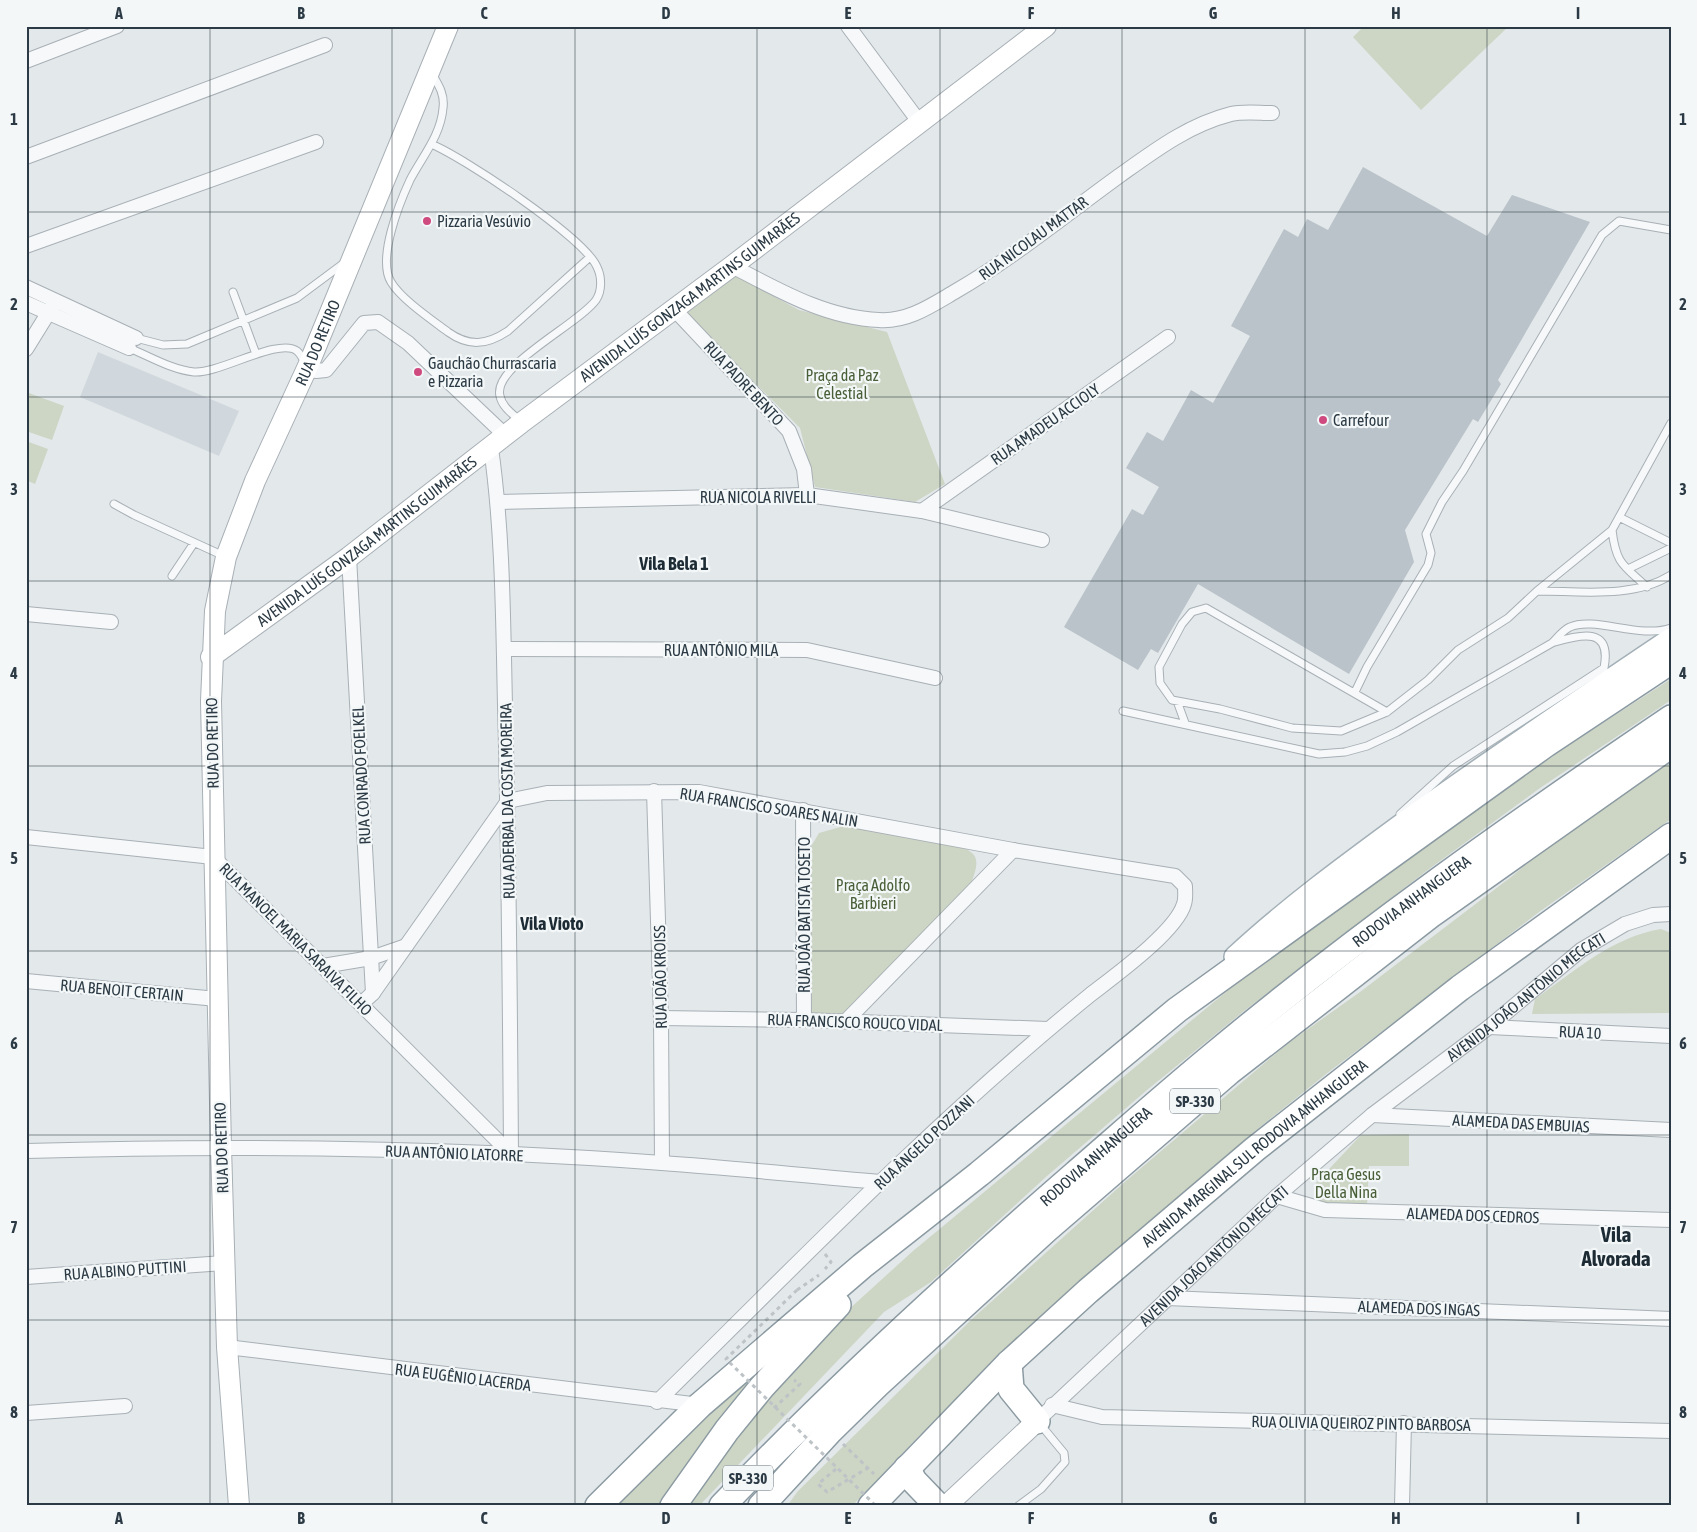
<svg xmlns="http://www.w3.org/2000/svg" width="1697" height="1532" font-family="'Asap Condensed',sans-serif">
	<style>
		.built { fill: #d1d8dd }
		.green { fill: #cdd5c4 }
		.building { fill: #bac3c9 }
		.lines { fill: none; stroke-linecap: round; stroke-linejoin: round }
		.lane-casing { stroke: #a8b0b6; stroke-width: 9 }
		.street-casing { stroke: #a8b0b6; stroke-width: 16 }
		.secondary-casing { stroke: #a8b0b6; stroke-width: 22 }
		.primary-casing { stroke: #a3b0b7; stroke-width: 24 }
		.highway-casing { stroke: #8b9aa2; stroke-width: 28 }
		.path { stroke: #bdc3c6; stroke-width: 3; stroke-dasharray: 4 4; stroke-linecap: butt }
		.lane { stroke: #f6f8f9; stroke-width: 7 }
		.street { stroke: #f6f8f9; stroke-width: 14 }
		.secondary { stroke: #fff; stroke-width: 20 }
		.primary { stroke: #fff; stroke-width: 21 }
		.highway { stroke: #fff; stroke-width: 25 }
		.path-bridge { stroke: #bdc3c6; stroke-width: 3; stroke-dasharray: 4 4; stroke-linecap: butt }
		.grid { fill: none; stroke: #2b3a44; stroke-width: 1; stroke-opacity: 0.55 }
		.poi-dot { fill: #ce4a7f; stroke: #f3f7f8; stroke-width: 2 }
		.labels { text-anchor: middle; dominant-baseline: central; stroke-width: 4.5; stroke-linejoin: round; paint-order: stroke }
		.shield { fill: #f3f7f8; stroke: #67737a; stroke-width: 1 }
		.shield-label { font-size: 15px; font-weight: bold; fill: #2b3a44 }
		.poi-label { font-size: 16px; fill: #2b3a44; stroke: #f3f7f8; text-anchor: start }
		.street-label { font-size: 16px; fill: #2b3a44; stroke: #f3f7f8 }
		.park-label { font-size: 16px; fill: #495f38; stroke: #f3f7f8 }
		.neighbourhood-label { font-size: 18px; font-weight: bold; fill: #1d2b35; stroke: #f3f7f8 }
		.district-label { font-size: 21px; font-weight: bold; fill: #1d2b35; stroke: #f3f7f8 }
		.neatline { fill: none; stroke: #2b3a44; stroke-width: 2 }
		.grid-label { font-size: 16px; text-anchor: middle; font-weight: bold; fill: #2b3a44 }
	</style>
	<rect width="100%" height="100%" fill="#e3e8eb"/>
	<path class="built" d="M98,352L239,411L219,456L80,397Z"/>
	<path class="green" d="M1364,26H1509L1421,110L1353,37Z
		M736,276L799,310L887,332L945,484L915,502L815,487L800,428L683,311Z
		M26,392L64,406L52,440L26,431Z
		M26,441L48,449L35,484L26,480Z
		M1671,679V700L1540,788L1429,869L1244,1011L1147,1090L1047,1176L931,1282L884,1312L699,1506H684L758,1403L825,1331L913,1251L1261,963L1524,774Z
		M1671,757V819L1539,912L1326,1074L1255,1131L978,1380L920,1435L852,1506H787L798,1491L972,1319L1127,1180L1287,1044L1360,992L1511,877L1574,824Z
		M844,826C866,830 963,838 974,855C979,863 975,872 972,881L844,1018L812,1017L809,850L819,833Z
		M1661,929L1671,933V1013L1532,1014L1535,999C1575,971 1612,937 1661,929Z
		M1409,1134V1166H1369L1367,1206H1324L1316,1202V1183L1361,1135Z
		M750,1377L753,1381L665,1506H612L687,1433Z"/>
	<path class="building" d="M1363,167L1487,236L1512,195L1590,222L1498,380L1501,384L1478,422L1473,419L1405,530L1414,562L1349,674L1198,584L1158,653L1151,649L1138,670L1064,627L1132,509L1143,515L1159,487L1126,468L1147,432L1163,441L1191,390L1213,403L1250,336L1231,326L1284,229L1298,237L1307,219L1328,230Z"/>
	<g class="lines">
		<g class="lane-casing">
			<path id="lane" d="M431,72C438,84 445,94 443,108C441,135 422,157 410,180C399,204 377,259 391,282C401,299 432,320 448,332C469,347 487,345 508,331L590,257
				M431,144C463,157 585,238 597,267C602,277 602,291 596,300C579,324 492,366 500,396C502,407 513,414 521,422
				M233,292L256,354
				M136,338L163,345L187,344L297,298L344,263
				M129,348C149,356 172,370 194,372C219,374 279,337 297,351C301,354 303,360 306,364
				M114,504L134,515L224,556
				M1619,517L1671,543
				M1612,530C1616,564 1623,565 1647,587
				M1628,569L1671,548
				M172,576L194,543
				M1537,591L1612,530L1671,423
				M1355,692L1367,667L1428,565L1431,553L1426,534L1442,502L1463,471L1602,235L1619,221L1671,230
				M1177,701L1185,723
				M1123,711L1319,754L1345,752L1367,746L1397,732L1552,643C1557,638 1563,630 1570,627C1594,616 1640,639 1671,628
				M1387,712L1206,608L1192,612L1182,624L1159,667L1160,683L1172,700L1220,709L1292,728L1341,731L1387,712L1428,680L1458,650L1508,618L1537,591C1580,591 1633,599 1671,575
				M1400,814L1453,766L1604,668C1612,627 1582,634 1555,642
				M1018,1506L1041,1489L1065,1462L1064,1453L1040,1424"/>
		</g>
		<g class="street-casing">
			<g id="street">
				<path d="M848,26L920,123"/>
				<path d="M26,61L117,26"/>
				<path d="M26,157L325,45"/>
				<path d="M26,246L316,142"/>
				<path d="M732,266C778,290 826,318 879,320C908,322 932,305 956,291C1013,258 1065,215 1119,176C1154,151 1188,125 1231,114C1243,111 1259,113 1272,113"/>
				<path d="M26,287L136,338"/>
				<path d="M26,303L129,348"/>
				<path d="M674,309L789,431L804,469L807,495"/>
				<path d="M26,349L52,307"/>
				<path d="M308,366L316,371L326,370L364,323L378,322L408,343L506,436"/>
				<path d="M491,448C503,533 503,619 505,705C509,854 510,1004 511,1154"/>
				<path d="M499,502L807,495L922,511L1042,540"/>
				<path d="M922,511L1168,337"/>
				<path d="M349,557L373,993"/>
				<path d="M26,614L111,622"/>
				<path d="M504,649L807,650L935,678"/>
				<path d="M654,791L661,1018L662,1163"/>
				<path d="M803,810L804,1020"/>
				<path d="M26,837L213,857L511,1154"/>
				<path d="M323,966L371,958L406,946"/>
				<path d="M26,981L217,999"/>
				<path d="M361,1004L373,993L508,801L547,793L699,792L1013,850L1175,876L1185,886C1185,891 1186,899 1184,904C1176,932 1113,977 1090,995C936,1120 798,1263 657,1402"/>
				<path d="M661,1018L804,1020L1048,1029"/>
				<path d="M846,1021L1013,850"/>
				<path d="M1489,1027L1671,1036"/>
				<path d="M1372,1115L1671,1130"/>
				<path d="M26,1151C238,1145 451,1147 662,1163C734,1168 807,1176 880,1182"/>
				<path d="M1277,1196L1325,1210L1671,1220"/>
				<path d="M26,1277L224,1263"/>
				<path d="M1167,1298L1671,1319"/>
				<path d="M227,1347L700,1405"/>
				<path d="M1052,1405L1102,1417L1671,1431"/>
				<path d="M26,1413L125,1406"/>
				<path id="s1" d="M1037,1421L1277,1196L1372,1115L1489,1027L1581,950L1625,924L1653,915L1671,914"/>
				<path d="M1402,1506L1404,1423"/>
			</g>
		</g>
		<g class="secondary-casing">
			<g id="secondary">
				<path id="s2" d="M211,657L349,557L521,423L732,266L1046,26"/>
				<path id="s3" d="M239,1506L227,1347L221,1147L211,701L215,611L226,557L255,481L308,366L448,26"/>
				<path d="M946,1506L1037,1421"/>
			</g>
		</g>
		<g class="primary-casing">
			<path id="primary" d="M1235,957C1289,907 1348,864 1408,820C1494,758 1582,699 1671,639"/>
		</g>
		<g class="highway-casing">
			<g id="highway">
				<path d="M1009,1363L1011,1389L1037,1421"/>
				<path d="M907,1468L914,1481L938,1506"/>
				<path d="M598,1506L700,1405L862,1266L979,1174L1177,1010L1546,744L1671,661"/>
				<path d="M673,1506L727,1430L762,1387L838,1305"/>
				<path id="s4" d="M722,1506C834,1389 953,1280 1075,1174C1120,1135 1165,1095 1211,1057C1357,935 1513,825 1671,718"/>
				<path d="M761,1506L830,1431L877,1385L1046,1230L1229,1072L1432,914L1671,745"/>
				<path id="s5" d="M871,1506L1009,1363L1088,1291L1255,1149L1460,988L1671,836"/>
			</g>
		</g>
		<path class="path" d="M825,1254L831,1262L825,1269
			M797,1290L819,1275
			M774,1408L800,1384L794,1380
			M843,1444L874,1474
			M836,1469L818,1484L827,1492L868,1468"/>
		<use href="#lane" class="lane"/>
		<use href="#street" class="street"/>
		<use href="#secondary" class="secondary"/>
		<use href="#primary" class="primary"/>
		<use href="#highway" class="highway"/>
		<path class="path-bridge" d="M797,1290L726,1359L876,1506"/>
	</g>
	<path class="grid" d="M210,26V1506M392,26V1506M575,26V1506M757,26V1506M940,26V1506M1122,26V1506M1305,26V1506M1487,26V1506M26,212H1671M26,397H1671M26,581H1671M26,766H1671M26,951H1671M26,1135H1671M26,1320H1671"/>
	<g class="poi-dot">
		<circle cx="427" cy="221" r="5"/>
		<circle cx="418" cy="372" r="5"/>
		<circle cx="1323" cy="420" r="5"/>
	</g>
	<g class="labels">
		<g class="shield">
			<rect x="1170" y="1088.5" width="50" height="25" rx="4"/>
			<rect x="723" y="1465.5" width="50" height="25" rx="4"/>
		</g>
		<g class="shield-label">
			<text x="1195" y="1101">SP-330</text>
			<text x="748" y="1478">SP-330</text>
		</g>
		<g class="poi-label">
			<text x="437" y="221">Pizzaria Vesúvio</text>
			<text x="428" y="363">Gauchão Churrascaria<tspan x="428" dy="18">e Pizzaria</tspan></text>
			<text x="1333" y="420">Carrefour</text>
		</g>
		<g class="street-label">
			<text transform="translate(1033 238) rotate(-36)">RUA NICOLAU MATTAR</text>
			<text stroke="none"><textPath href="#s2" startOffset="599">AVENIDA LUÍS GONZAGA MARTINS GUIMARÃES</textPath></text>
			<text stroke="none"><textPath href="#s3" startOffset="1184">RUA DO RETIRO</textPath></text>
			<text transform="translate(744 383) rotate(47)">RUA PADRE BENTO</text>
			<text transform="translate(1045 424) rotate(-35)">RUA AMADEU ACCIOLY</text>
			<text x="758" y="497">RUA NICOLA RIVELLI</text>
			<text stroke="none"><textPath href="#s2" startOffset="194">AVENIDA LUÍS GONZAGA MARTINS GUIMARÃES</textPath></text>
			<text x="721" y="650">RUA ANTÔNIO MILA</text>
			<text transform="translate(212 743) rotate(-91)">RUA DO RETIRO</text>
			<text transform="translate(361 775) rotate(-93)">RUA CONRADO FOELKEL</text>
			<text transform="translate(507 801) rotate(-91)">RUA ADERBAL DA COSTA MOREIRA</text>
			<text transform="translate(769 807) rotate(9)">RUA FRANCISCO SOARES NALIN</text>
			<text stroke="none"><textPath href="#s4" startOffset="918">RODOVIA ANHANGUERA</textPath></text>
			<text transform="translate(804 915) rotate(-90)">RUA JOÃO BATISTA TOSETO</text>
			<text transform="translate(296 939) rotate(45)">RUA MANOEL MARIA SARAIVA FILHO</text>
			<text transform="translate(660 977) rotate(-91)">RUA JOÃO KROISS</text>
			<text transform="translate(122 990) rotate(5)">RUA BENOIT CERTAIN</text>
			<text stroke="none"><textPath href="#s1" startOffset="648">AVENIDA JOÃO ANTÔNIO MECCATI</textPath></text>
			<text transform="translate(855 1022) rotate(2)">RUA FRANCISCO ROUCO VIDAL</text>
			<text transform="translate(1580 1032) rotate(3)">RUA 10</text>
			<text transform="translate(1521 1123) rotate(3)">ALAMEDA DAS EMBUIAS</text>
			<text transform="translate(924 1142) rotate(-43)">RUA ÂNGELO POZZANI</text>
			<text transform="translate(221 1148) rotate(-92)">RUA DO RETIRO</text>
			<text transform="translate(454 1153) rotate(2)">RUA ANTÔNIO LATORRE</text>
			<text stroke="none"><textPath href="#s5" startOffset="522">AVENIDA MARGINAL SUL RODOVIA ANHANGUERA</textPath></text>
			<text stroke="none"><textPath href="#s4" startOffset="512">RODOVIA ANHANGUERA</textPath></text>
			<text transform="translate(1473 1215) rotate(2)">ALAMEDA DOS CEDROS</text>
			<text stroke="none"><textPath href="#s1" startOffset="242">AVENIDA JOÃO ANTÔNIO MECCATI</textPath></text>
			<text transform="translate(125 1270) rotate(-4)">RUA ALBINO PUTTINI</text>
			<text transform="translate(1419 1308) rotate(2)">ALAMEDA DOS INGAS</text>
			<text transform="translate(463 1377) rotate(7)">RUA EUGÊNIO LACERDA</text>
			<text transform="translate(1361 1423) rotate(1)">RUA OLIVIA QUEIROZ PINTO BARBOSA</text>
		</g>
		<g class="park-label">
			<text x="842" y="375">Praça da Paz<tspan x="842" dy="18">Celestial</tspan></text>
			<text x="873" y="885">Praça Adolfo<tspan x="873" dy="18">Barbieri</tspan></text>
			<text x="1346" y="1174">Praça Gesus<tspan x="1346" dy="18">Della Nina</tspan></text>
		</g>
		<g class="neighbourhood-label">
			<text x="674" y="563">Vila Bela 1</text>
			<text x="552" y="923">Vila Vioto</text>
		</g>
		<g class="district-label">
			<text x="1616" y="1234">Vila<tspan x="1616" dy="24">Alvorada</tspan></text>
		</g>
	</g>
	<rect width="1697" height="1532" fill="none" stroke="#f3f7f8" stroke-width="55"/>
	<rect x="28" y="28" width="1642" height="1476" class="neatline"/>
	<g class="grid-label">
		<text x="119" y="19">A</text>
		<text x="301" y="19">B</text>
		<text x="484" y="19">C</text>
		<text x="666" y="19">D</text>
		<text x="848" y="19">E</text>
		<text x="1031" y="19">F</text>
		<text x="1213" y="19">G</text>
		<text x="1396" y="19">H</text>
		<text x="1578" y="19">I</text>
		<text x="14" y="125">1</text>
		<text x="1683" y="125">1</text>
		<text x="14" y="310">2</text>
		<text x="1683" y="310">2</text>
		<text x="14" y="495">3</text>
		<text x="1683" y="495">3</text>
		<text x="14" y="679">4</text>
		<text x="1683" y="679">4</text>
		<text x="14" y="864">5</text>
		<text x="1683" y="864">5</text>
		<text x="14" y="1049">6</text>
		<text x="1683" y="1049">6</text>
		<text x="14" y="1233">7</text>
		<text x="1683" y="1233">7</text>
		<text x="14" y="1418">8</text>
		<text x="1683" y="1418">8</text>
		<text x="119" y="1524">A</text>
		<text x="301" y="1524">B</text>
		<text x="484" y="1524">C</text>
		<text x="666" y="1524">D</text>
		<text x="848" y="1524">E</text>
		<text x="1031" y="1524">F</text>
		<text x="1213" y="1524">G</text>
		<text x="1396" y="1524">H</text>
		<text x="1578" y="1524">I</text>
	</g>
</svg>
